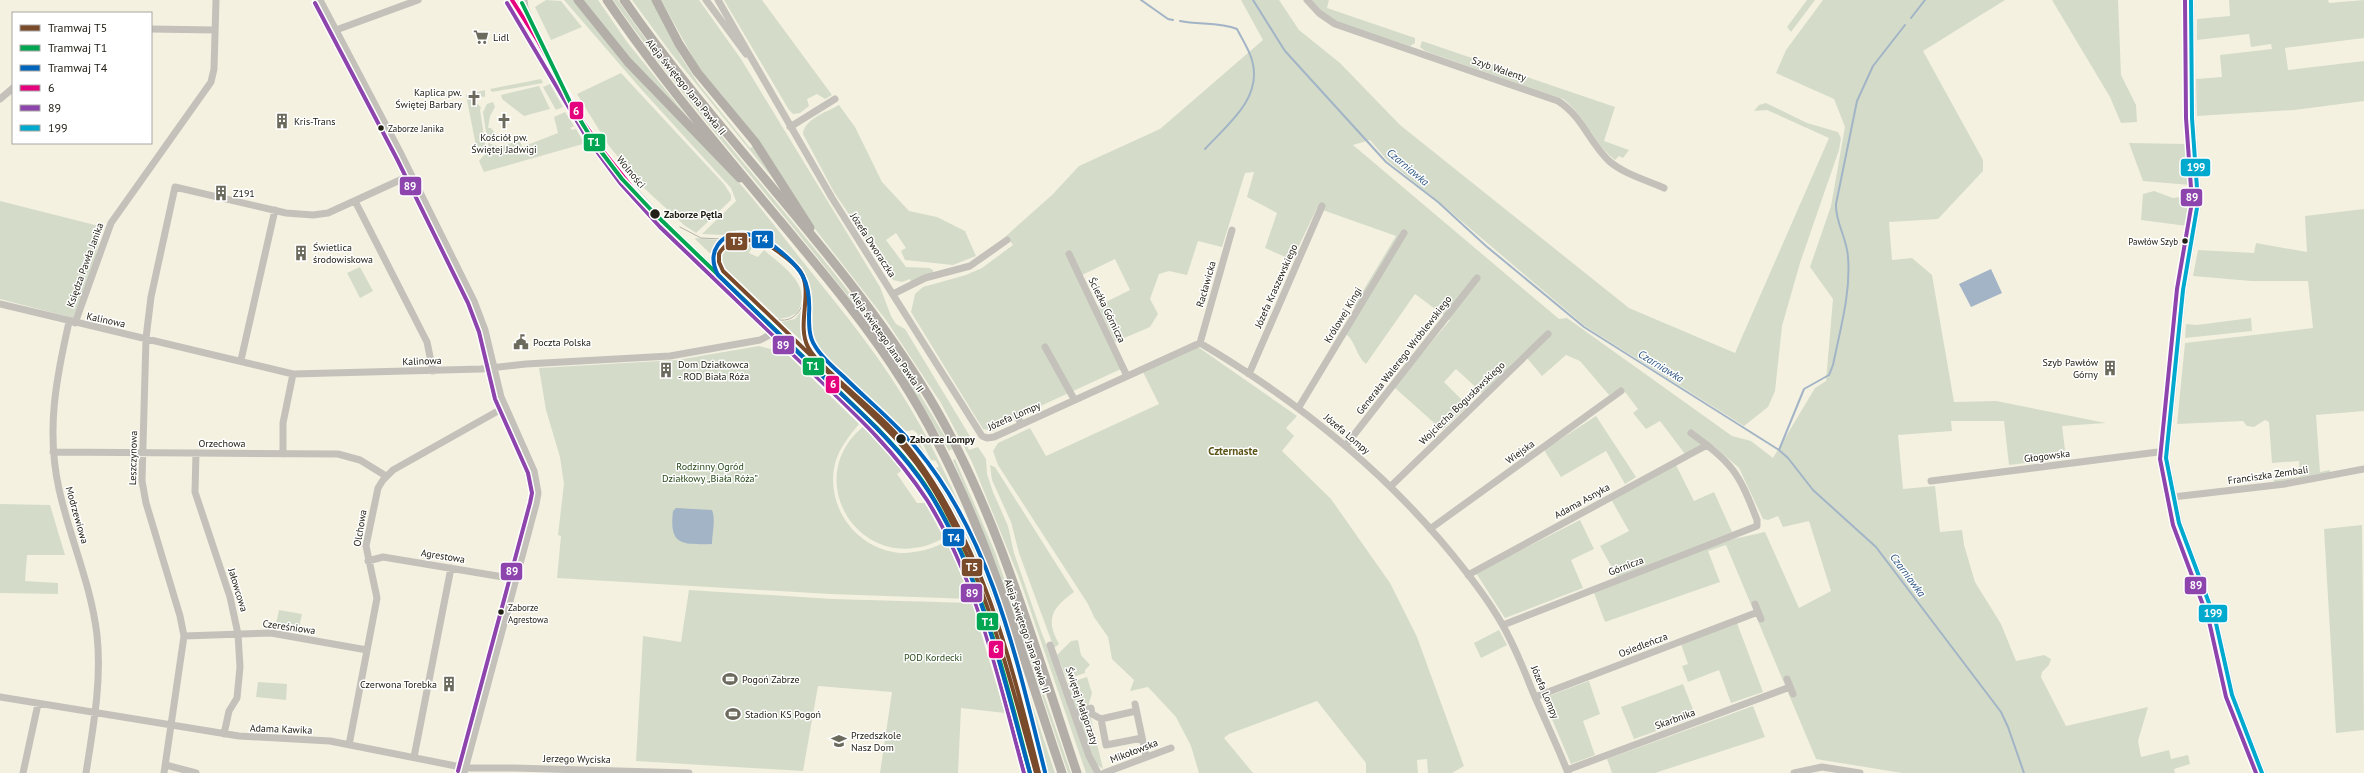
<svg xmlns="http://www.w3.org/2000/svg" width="2364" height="773" font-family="'PT Sans',sans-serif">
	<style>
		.green { fill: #d4dcc9 }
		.water { fill: #a2b4c6 }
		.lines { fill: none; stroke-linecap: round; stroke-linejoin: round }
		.stream { stroke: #a2b4c6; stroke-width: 2 }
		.minor { stroke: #c4c1bb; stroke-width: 7 }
		.major { stroke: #b3afa8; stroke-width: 9 }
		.tram { stroke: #b4b1aa; stroke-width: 1 }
		.bus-1-casing { stroke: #fff; stroke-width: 7 }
		.bus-2-casing { stroke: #fff; stroke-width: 7 }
		.bus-3-casing { stroke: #fff; stroke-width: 7 }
		.bus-1 { stroke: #e5007d; stroke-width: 4 }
		.bus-2 { stroke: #8e44ad; stroke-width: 4 }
		.bus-3 { stroke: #00a9ce; stroke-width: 4 }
		.tram-1-casing { stroke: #fff; stroke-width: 7 }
		.tram-2-casing { stroke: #fff; stroke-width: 7 }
		.tram-3-casing { stroke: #fff; stroke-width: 7 }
		.tram-1 { stroke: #7a4b2a; stroke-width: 4 }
		.tram-2 { stroke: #00a651; stroke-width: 4 }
		.tram-3 { stroke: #0065bd; stroke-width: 4 }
		.bus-dot { fill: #232116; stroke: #fff; stroke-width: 1.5 }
		.labels { text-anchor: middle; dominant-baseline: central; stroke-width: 3; stroke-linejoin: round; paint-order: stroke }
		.bus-label { font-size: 9px; fill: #232116; stroke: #fff; text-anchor: start }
		.poi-label { font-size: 10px; fill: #232116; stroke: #fff; text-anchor: start }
		.street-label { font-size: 10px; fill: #232116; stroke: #fff }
		.stop-label { font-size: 10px; font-weight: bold; fill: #232116; stroke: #fff; text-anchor: start }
		.park-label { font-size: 10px; fill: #264918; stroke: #fff }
		.water-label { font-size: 11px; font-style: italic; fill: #315986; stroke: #fff }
		.neighbourhood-label { font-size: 11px; font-weight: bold; fill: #5c5417; stroke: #fff }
		.line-badge { stroke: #fff; stroke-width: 1.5 }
		.badge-label { font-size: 11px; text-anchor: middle; font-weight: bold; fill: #fff }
	</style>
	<rect width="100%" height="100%" fill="#f4f1e1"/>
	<path class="green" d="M546,0L561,1L582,27L551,40L535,7Z
		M564,0H575C624,68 686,124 742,186C762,209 781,234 800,258C831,297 863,335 890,376C970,495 1009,638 1055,773H1041C1012,661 986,557 920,460L934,468L939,467L936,461L931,460L917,433L913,430L902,432L888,423L811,346L807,339L806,329L808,281L802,267L764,237L702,234L736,201L731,188L641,89Z
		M582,0H598L627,42L690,120L627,57Z
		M613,0H618C695,113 790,212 871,321C901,362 927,405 952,449L949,451C928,415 908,379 884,345C799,226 697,120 613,0Z
		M632,0H653L681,57L698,83L750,148L753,147L775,181L671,53Z
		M661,0H699L741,59L880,287L891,316L896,324L905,329L971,438V442L967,445L969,450L978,447L986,459L987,474L993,492L1008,526L1014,553L1041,631L1096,773H1086L1020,580L972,462L941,403L886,320L808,220L722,95L700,70Z
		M724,0H762L832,95L825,99L817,94L807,99L809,106L800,113L793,114L789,110Z
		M1241,0H1279L1299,30L1340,63L1400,125L1629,308L1735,353L1829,138L1767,110L1754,111L1759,105L1766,103L1807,123L1838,132L1841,138L1839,150L1800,263L1782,326L1775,391L1768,407L1744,426L1585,326L1439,202L1388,161L1370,140L1353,145L1559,319L1567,318L1732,436L1751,441L1773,458L1815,388L1826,381L1833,299L1810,267L1831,206L1845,127L1834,99L1776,73L1786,50L1823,0H2005L1923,51L1983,160V171L1938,219L1889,222L1892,260L1912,258L1932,275L1954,402L1996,401L2106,423L2062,426L2066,458L2009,465L2004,421H1951L1952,431L1898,435L1903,489L1935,486L1940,532L1962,530L1964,545L1975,582L2001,624L2016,661L2044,655L2051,659L2049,665L2042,672L2041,677L2066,726L2148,707L2138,741L2141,757L2169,750L2171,759L2188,755L2190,764L2174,769L2175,773H1902L1816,759L1726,545L1708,551L1720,582L1605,622L1594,593L1725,541L1765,532L1799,608L1831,591L1809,521L1783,527L1778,516L1768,520L1763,519L1739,468L1714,446L1688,458L1660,421L1646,429L1633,413L1638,409L1622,388L1609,395L1580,361L1566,355L1542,376L1527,358L1546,332L1482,393L1456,369L1444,382L1468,406L1442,430L1394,387L1450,320L1415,294L1366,364C1356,356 1356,342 1346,334L1360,311L1354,306L1396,236L1317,208L1292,260L1265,248L1277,213L1247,197L1254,172L1245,173L1222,247L1198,241L1187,275L1169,271L1159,274L1150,299L1158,314L1150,327L1115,342L1098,306L1130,290L1115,259L1078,277L1121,369L1012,419L994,431L983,429L911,312L915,294L923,287L966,275L982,268L1013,245L1006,236L1052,195L1079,166L1160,129L1263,40Z
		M1311,0H1329L1327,8L1415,38V43L1410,46L1337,22L1324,14Z
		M1807,0H1815L1791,32L1787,27Z
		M2052,0H2118L2121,75L2136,105L2137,122L2121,123L2110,97Z
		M2229,0H2328L2329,3L2364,0V38L2285,48L2288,70L2364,61V101L2294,110L2197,116L2196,79L2222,77L2220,55L2272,49L2271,44L2251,47L2249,34L2197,40V19L2230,16Z
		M1422,41L1615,107L1604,141L1629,150L1623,158L1619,156L1615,160C1593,143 1586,116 1563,99L1425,51L1420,47Z
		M621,73L724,184L731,195V200L696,233L684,225L644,188L609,146L577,94Z
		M541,79L543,83L492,92L490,89Z
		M550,84L563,107L556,110L543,87Z
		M539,86L550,109L524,116L502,99L501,95Z
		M485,90V97L473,95L471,99L481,107L480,110L486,148L478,156L466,95Z
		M493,102L495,107L490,116L488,128H491L503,143L487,139L483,112L487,104Z
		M839,105L855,127L882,182L909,211L937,217L965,231L976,256L953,265L905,260L901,251L906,248L896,233L886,240L906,267L929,268L933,270V273L911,282L910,279L902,282L893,280L834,192L803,134C804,119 827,112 839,105Z
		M565,112L574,126L570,128L572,130L576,129L587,148L583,144L484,172L479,161L489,149L488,143L500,147L520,140L522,147L558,133L554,117Z
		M2129,143L2187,144L2190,185L2143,181Z
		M2154,191L2173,198L2188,196L2191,199L2187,226L2141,220L2143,194Z
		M0,201L99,226C105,241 80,299 73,318L0,299Z
		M2364,209V411L2316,415L2320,472L2330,470V473L2274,483V480L2300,477L2299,461L2272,463L2269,422L2265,420L2254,427L2247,426L2243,421L2177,424L2185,343L2313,328L2308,281H2251L2193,276L2198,250L2254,253L2256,243L2307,252L2305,216Z
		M696,238L728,241L720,249L718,261L695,239Z
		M744,241L759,246L756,249L752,247L749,253L758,257L764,250C782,266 814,285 797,313L789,317L779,319L721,264C718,248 730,241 744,241Z
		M360,267L373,291L360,298L347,273Z
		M801,311L800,326L805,344L781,322L795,319Z
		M2251,318L2252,331L2185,338L2186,324L2197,325Z
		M759,346L786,353L859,424C850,435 841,446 836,460C823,504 855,549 900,553C910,553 924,551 934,547C938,546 943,542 948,543L971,599L830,594L557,578L561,536L558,535L564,484L560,457L546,410L539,368L677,360Z
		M1198,347L1297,416L1286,428L1294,436L1282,451L1331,499L1390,583L1417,637L1464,766L1452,773H1428L1427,759L1417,760L1418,773H1366V763L1317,701L1229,734L1224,738L1253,773H1199L1191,746L1176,717L1148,687L1130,691L1134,680L1112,659L1108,637L1094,617L1088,604L998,465L993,451L998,443L1030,428L1046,456L1159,404L1143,372Z
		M1596,416L1636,477L1625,484L1606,451L1561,477L1544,450Z
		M864,426L900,467L901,471L897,474L917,503H925L944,538C864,582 797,480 864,426Z
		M909,435L917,438L928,460L922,458L913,447L914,446L911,442L909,443L906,438Z
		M955,459L995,552L1071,773H1068C1033,667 997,562 953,460Z
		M990,465L995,467L1074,592C1052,608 1045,619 1059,644L1054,648L1019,553L1011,522L992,480Z
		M1676,465L1694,501L1714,492L1732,532L1617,577L1600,546L1629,531L1611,499Z
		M0,504L50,505L65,555H27L25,581L58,583V594L0,593Z
		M1580,520L1594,549L1571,560L1583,588L1505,618L1476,573Z
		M2362,525L2364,730L2336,733L2324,529Z
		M689,590L832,599L972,603L1005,713L961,708L958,773H880L892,692L818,686L803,771L636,761L643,636L681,642Z
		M279,610L302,614L299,628L276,624Z
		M1737,623L1763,692L1731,703L1719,670L1688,682L1682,666L1688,664L1681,644Z
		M1499,630L1507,645L1481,658L1474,643Z
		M1078,640L1081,655L1090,665L1085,670V673L1067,679L1057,655L1071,641Z
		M1087,677L1092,693L1088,707L1075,709L1068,683Z
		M1589,681L1600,714L1583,721L1595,755L1571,764L1543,698Z
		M258,682L287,684L286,700L256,697Z
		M1683,684L1696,717L1634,739L1621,707Z
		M1753,706L1765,737L1655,773H1612L1607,759Z
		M1089,710L1103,769L1096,764L1077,715Z"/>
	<path class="water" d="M1991,269L2002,293L1971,307L1959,284Z
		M676,508L712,510C716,520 712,533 712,544C681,545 669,545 673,511Z"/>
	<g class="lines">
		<path class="stream" d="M1141,0L1168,19L1173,20
			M1253,0L1285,51L1386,162L1438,202L1486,246L1584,327L1779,450L1788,458L1813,490L1876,547L2001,712L2008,727L2024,773
			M1911,18L1925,0
			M1180,21C1199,25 1219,22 1237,29C1242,39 1249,49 1252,60C1263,98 1228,124 1205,149
			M1779,450L1804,389L1829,375L1833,365C1840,330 1851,293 1848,257C1847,238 1835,222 1836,204L1857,101L1873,66L1905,25"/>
		<path class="minor" d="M320,0L402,156L474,301L485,330L501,397L534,471L538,493L536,504L464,773
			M512,0L533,34
			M524,0L525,8L538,41L557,79L593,138L619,173L664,223L866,416C881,431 896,446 909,463C977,554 1001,666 1030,773
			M706,0L746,54
			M718,0L832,198L982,436L987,438L994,437L1200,343C1291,397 1372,460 1441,541C1463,567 1485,594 1502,624C1514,645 1523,667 1532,690C1544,718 1557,745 1568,773
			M1307,0L1319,13L1335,24L1558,101C1582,116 1589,142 1609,161C1624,174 1646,180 1664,188
			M2191,0L2192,118L2198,202L2183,290L2166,458L2179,523L2215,619L2232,695L2262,773
			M151,29L215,30
			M336,30L418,0
			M0,99L13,88
			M790,127L835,99
			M355,201L427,342L433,371
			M1069,254L1127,376
			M893,294L925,278L970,266L1007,240
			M0,304L293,374L481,369L526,364L670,356L760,340L777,331
			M69,322C56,379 46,431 59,489C70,539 91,584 97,635C102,681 93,728 86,773
			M75,323L111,223L211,82L214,69L216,0
			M1200,343L1232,230
			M1045,347L1074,399
			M241,360L275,210
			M1249,374L1322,206
			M1299,407L1404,233
			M1017,416L1021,424
			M1346,445L1477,278
			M53,452L338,454L360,460L386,476
			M196,453L195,492L230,597L238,634L240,667L237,698L229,711L224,734
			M283,454V423L293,374
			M1931,481L2166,451
			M1391,486L1548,334
			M2173,497L2285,484L2364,469
			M1430,529L1621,391
			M368,561L383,557L515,579
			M1468,575L1707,445
			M1755,604L1761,619
			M1503,625L1757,526V520C1738,471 1733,464 1691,433
			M184,636L271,633L367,650
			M1050,645L1089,756L1098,773
			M1787,679L1793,694
			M0,697L239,736L330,741L466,768H514L689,773
			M1535,697L1758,612
			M1135,704L1146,756
			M1136,711L1101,719L1106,745L1142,738
			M1074,713L1091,708L1092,714L1101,719
			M349,745L377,598L366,546L378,488L383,480L393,470L505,407
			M414,757L451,568
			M166,765L196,773
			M1567,770L1790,687
			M23,773L38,704
			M164,773L184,636L180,616L146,503L142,481L146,338L151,297L175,187L286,213L313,215L328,213L411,175
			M1104,773L1171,748
			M1794,773L1822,767L1860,773"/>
		<path class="major" d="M578,0L628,62L740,178
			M607,0C660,78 721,150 781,222C824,274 867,325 903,382C979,501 1017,640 1062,773
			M624,0C718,137 843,254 929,397C997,510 1035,649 1077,773
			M656,0L679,44L697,72L755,142L810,228"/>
		<path class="tram" d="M680,227L701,238L741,240
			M768,315C782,326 800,319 803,301"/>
		<g class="bus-1-casing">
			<path id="bus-1" d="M512,0L538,41L581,119L603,151L638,195L664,223L883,433C970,525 998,654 1030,773"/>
		</g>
		<g class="bus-2-casing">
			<path id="bus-2" d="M2185,0L2186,118L2192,202L2177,289L2160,459L2173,525L2209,621L2226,697L2256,773
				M315,3L397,159L468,303L479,332L495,399L528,473L532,493L530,503L458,771
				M507,3L587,138L621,184L660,227C708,273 756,319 804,365C849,408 893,448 927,500C978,581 999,681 1024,773"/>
		</g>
		<g class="bus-3-casing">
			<path id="bus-3" d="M2191,0L2192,118L2198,202L2183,290L2166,458L2179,523L2215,619L2232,695L2262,773"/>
		</g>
		<use href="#bus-1" class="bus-1"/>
		<use href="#bus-2" class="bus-2"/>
		<use href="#bus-3" class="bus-3"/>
		<g class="tram-1-casing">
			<path id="tram-1" d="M1036,773C1009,676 986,577 934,490C910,448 874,416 839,383C801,346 762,308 723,271L719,262V254C724,244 735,240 747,240C760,240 770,245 780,253C787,258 795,264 800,271C814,291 796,324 808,347C814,359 826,368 835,377C862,402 892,425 914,455C984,548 1011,663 1039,773"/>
		</g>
		<g class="tram-2-casing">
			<path id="tram-2" d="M522,3L573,108L593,141L622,179L655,214L876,427C895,447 914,467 929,491C982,576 1005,677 1030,773"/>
		</g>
		<g class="tram-3-casing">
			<path id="tram-3" d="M1030,773C1003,678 982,576 929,492C903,452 870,421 836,389C797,351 757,313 718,275C706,252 720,232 746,234C757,235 766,241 775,247C802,268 811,281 809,315C809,326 809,337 815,346C822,358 834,368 844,377C868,401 895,422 917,449C992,539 1017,661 1045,772"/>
		</g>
		<use href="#tram-1" class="tram-1"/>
		<use href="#tram-2" class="tram-2"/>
		<use href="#tram-3" class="tram-3"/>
	</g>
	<defs>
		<g id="supermarket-bare" transform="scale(1.2)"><path d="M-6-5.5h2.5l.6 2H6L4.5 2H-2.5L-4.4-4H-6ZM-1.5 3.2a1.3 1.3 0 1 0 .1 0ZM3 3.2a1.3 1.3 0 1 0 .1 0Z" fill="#6c6a5d" stroke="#fff" stroke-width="2.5" paint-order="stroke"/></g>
		<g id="church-bare" transform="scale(1.2)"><path d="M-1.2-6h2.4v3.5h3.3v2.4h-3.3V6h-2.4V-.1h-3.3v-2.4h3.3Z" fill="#6c6a5d" stroke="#fff" stroke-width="2.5" paint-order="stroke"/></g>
		<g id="building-bare" transform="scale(1.2)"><path d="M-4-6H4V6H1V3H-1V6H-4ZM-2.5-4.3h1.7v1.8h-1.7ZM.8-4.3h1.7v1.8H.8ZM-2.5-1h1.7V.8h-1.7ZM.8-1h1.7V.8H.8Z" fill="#6c6a5d" stroke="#fff" stroke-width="2.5" paint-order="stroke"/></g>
		<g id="civic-bare" transform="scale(1.2)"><path d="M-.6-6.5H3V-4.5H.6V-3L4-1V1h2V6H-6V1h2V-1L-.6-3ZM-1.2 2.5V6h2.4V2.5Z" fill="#6c6a5d" stroke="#fff" stroke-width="2.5" paint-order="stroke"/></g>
		<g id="stadium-bare" transform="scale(1.2)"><path d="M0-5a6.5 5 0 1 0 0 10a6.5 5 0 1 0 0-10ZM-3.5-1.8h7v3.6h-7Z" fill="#6c6a5d" stroke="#fff" stroke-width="2.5" paint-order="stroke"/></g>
		<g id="school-bare" transform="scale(1.2)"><path d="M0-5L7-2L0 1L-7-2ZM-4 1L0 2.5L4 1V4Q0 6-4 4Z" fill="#6c6a5d" stroke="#fff" stroke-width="2.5" paint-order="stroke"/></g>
	</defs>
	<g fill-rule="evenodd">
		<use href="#supermarket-bare" x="481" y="37"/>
		<use href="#church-bare" x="474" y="98"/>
		<use href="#building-bare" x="282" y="121"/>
		<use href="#church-bare" x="504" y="121"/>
		<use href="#building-bare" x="221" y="193"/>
		<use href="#building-bare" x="301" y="253"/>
		<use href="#civic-bare" x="521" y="342"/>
		<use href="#building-bare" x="2110" y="368"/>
		<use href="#building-bare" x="666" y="370"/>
		<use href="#stadium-bare" x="730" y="679"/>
		<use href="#building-bare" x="449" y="684"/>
		<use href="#stadium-bare" x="733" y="714"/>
		<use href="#school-bare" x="839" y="741"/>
	</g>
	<g class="bus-dot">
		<circle cx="381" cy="128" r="3.5"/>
		<circle cx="655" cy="214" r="5.5"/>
		<circle cx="2185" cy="241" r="3.5"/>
		<circle cx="901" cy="439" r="5.5"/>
		<circle cx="501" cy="612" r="3.5"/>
	</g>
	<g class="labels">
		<g class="bus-label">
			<text x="388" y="128">Zaborze Janika</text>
			<text x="2178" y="241" text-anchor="end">Pawłów Szyb</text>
			<text x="508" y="607">Zaborze<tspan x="508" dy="12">Agrestowa</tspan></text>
		</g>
		<g class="poi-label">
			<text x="493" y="37">Lidl</text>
			<text x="462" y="92" text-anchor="end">Kaplica pw.<tspan x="462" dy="12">Świętej Barbary</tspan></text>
			<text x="294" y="121">Kris-Trans</text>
			<text x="504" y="137" text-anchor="middle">Kościół pw.<tspan x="504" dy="12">Świętej Jadwigi</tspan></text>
			<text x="233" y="193">Z191</text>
			<text x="313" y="247">Świetlica<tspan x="313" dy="12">środowiskowa</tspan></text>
			<text x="533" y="342">Poczta Polska</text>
			<text x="2098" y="362" text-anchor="end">Szyb Pawłów<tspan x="2098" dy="12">Górny</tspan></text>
			<text x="678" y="364">Dom Działkowca<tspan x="678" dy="12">- ROD Biała Róża</tspan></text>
			<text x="742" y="679">Pogoń Zabrze</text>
			<text x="437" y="684" text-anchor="end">Czerwona Torebka</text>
			<text x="745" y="714">Stadion KS Pogoń</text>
			<text x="851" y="735">Przedszkole<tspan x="851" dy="12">Nasz Dom</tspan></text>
		</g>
		<g class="street-label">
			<text transform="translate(1499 69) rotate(19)">Szyb Walenty</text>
			<text transform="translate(686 87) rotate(51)">Aleja świętego Jana Pawła II</text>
			<text transform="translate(631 172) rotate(50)">Wolności</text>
			<text transform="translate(873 245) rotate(57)">Józefa Dworaczka</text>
			<text transform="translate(85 265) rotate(-70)">Księdza Pawła Janika</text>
			<text transform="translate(1206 284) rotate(-74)">Racławicka</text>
			<text transform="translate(1276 286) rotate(-66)">Józefa Kraszewskiego</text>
			<text transform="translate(1107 310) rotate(64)">Ścieżka Górnicza</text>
			<text transform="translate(1343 315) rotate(-59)">Królowej Kingi</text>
			<text transform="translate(106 320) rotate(12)">Kalinowa</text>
			<text transform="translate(887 342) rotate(55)">Aleja świętego Jana Pawła II</text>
			<text transform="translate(1404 355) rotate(-52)">Generała Walerego Wróblewskiego</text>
			<text transform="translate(422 361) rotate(-2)">Kalinowa</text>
			<text transform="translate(1462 403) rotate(-44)">Wojciecha Bogusławskiego</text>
			<text transform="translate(1014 416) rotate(-24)">Józefa Lompy</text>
			<text transform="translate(1347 434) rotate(40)">Józefa Lompy</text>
			<text x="222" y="443">Orzechowa</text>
			<text transform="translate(1520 452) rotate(-36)">Wiejska</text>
			<text transform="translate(2047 456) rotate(-7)">Głogowska</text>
			<text transform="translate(133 458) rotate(-89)">Leszczynowa</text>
			<text transform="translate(2268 475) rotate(-8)">Franciszka Zembali</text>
			<text transform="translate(1582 501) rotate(-29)">Adama Asnyka</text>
			<text transform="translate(77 515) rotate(74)">Modrzewiowa</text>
			<text transform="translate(360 528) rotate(-80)">Olchowa</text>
			<text transform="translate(443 556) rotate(9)">Agrestowa</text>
			<text transform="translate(1626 566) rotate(-21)">Górnicza</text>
			<text transform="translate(238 590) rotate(73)">Jałowcowa</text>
			<text transform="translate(289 627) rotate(8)">Czereśniowa</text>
			<text transform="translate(1027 636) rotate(71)">Aleja świętego Jana Pawła II</text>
			<text transform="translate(1643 645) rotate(-21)">Osiedleńcza</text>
			<text transform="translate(1545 692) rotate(67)">Józefa Lompy</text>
			<text transform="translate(1082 706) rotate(71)">Świętej Małgorzaty</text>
			<text transform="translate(1675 719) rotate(-20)">Skarbnika</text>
			<text transform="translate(281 729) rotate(2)">Adama Kawika</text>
			<text transform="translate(1134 751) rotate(-21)">Mikołowska</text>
			<text transform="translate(577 759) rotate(1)">Jerzego Wyciska</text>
		</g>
		<g class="stop-label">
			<text x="664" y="214">Zaborze Pętla</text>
			<text x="910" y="439">Zaborze Lompy</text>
		</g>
		<g class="park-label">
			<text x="710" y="466">Rodzinny Ogród<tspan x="710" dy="12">Działkowy „Biała Róża”</tspan></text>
			<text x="933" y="657">POD Kordecki</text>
		</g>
		<g class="water-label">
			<text transform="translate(1408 167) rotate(40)">Czarniawka</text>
			<text transform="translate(1661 366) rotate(32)">Czarniawka</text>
			<text transform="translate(1908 575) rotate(53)">Czarniawka</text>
		</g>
		<g class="neighbourhood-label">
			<text x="1233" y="451">Czternaste</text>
		</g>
	</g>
	<g class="line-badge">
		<rect x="569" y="101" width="15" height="19" rx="4" fill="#e5007d"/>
		<rect x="583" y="133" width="23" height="19" rx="4" fill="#00a651"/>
		<rect x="2180" y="158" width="31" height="19" rx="4" fill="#00a9ce"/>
		<rect x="399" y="176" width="23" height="20" rx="4" fill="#8e44ad"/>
		<rect x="2180" y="188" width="23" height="19" rx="4" fill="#8e44ad"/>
		<rect x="751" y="230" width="23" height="19" rx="4" fill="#0065bd"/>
		<rect x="725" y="232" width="23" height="19" rx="4" fill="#7a4b2a"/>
		<rect x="772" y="335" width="23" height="20" rx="4" fill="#8e44ad"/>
		<rect x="802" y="357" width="23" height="19" rx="4" fill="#00a651"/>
		<rect x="825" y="375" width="15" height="19" rx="4" fill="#e5007d"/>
		<rect x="942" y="528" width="23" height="19" rx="4" fill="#0065bd"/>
		<rect x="961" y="558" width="22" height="19" rx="4" fill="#7a4b2a"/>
		<rect x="500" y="562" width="23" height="19" rx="4" fill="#8e44ad"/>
		<rect x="2184" y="576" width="23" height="19" rx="4" fill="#8e44ad"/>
		<rect x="960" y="583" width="23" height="20" rx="4" fill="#8e44ad"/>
		<rect x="2198" y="604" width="30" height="19" rx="4" fill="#00a9ce"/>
		<rect x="976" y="612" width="23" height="19" rx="4" fill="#00a651"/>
		<rect x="988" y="640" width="16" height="19" rx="4" fill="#e5007d"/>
	</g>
	<g class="badge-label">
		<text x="576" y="115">6</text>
		<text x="594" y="146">T1</text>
		<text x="2196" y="171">199</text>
		<text x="410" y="190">89</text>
		<text x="2192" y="201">89</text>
		<text x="762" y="243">T4</text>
		<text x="737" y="245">T5</text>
		<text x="783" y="349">89</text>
		<text x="813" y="370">T1</text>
		<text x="833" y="388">6</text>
		<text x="954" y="542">T4</text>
		<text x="972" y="571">T5</text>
		<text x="512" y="575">89</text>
		<text x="2196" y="589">89</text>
		<text x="972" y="597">89</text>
		<text x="2213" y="617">199</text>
		<text x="988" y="626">T1</text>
		<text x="996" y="653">6</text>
	</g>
	<rect x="12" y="12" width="140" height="132" fill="#ffffff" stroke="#a7a6a2"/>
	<rect x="20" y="25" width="20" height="6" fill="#7a4b2a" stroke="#a7a6a2"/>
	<text x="48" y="32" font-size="12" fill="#232116">Tramwaj T5</text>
	<rect x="20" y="45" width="20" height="6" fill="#00a651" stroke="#a7a6a2"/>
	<text x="48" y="52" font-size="12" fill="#232116">Tramwaj T1</text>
	<rect x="20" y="65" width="20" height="6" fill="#0065bd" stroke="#a7a6a2"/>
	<text x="48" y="72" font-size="12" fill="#232116">Tramwaj T4</text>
	<rect x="20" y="85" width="20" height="6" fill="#e5007d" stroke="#a7a6a2"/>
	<text x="48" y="92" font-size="12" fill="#232116">6</text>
	<rect x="20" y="105" width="20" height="6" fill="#8e44ad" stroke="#a7a6a2"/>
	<text x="48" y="112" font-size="12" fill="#232116">89</text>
	<rect x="20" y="125" width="20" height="6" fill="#00a9ce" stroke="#a7a6a2"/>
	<text x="48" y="132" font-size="12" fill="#232116">199</text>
</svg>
